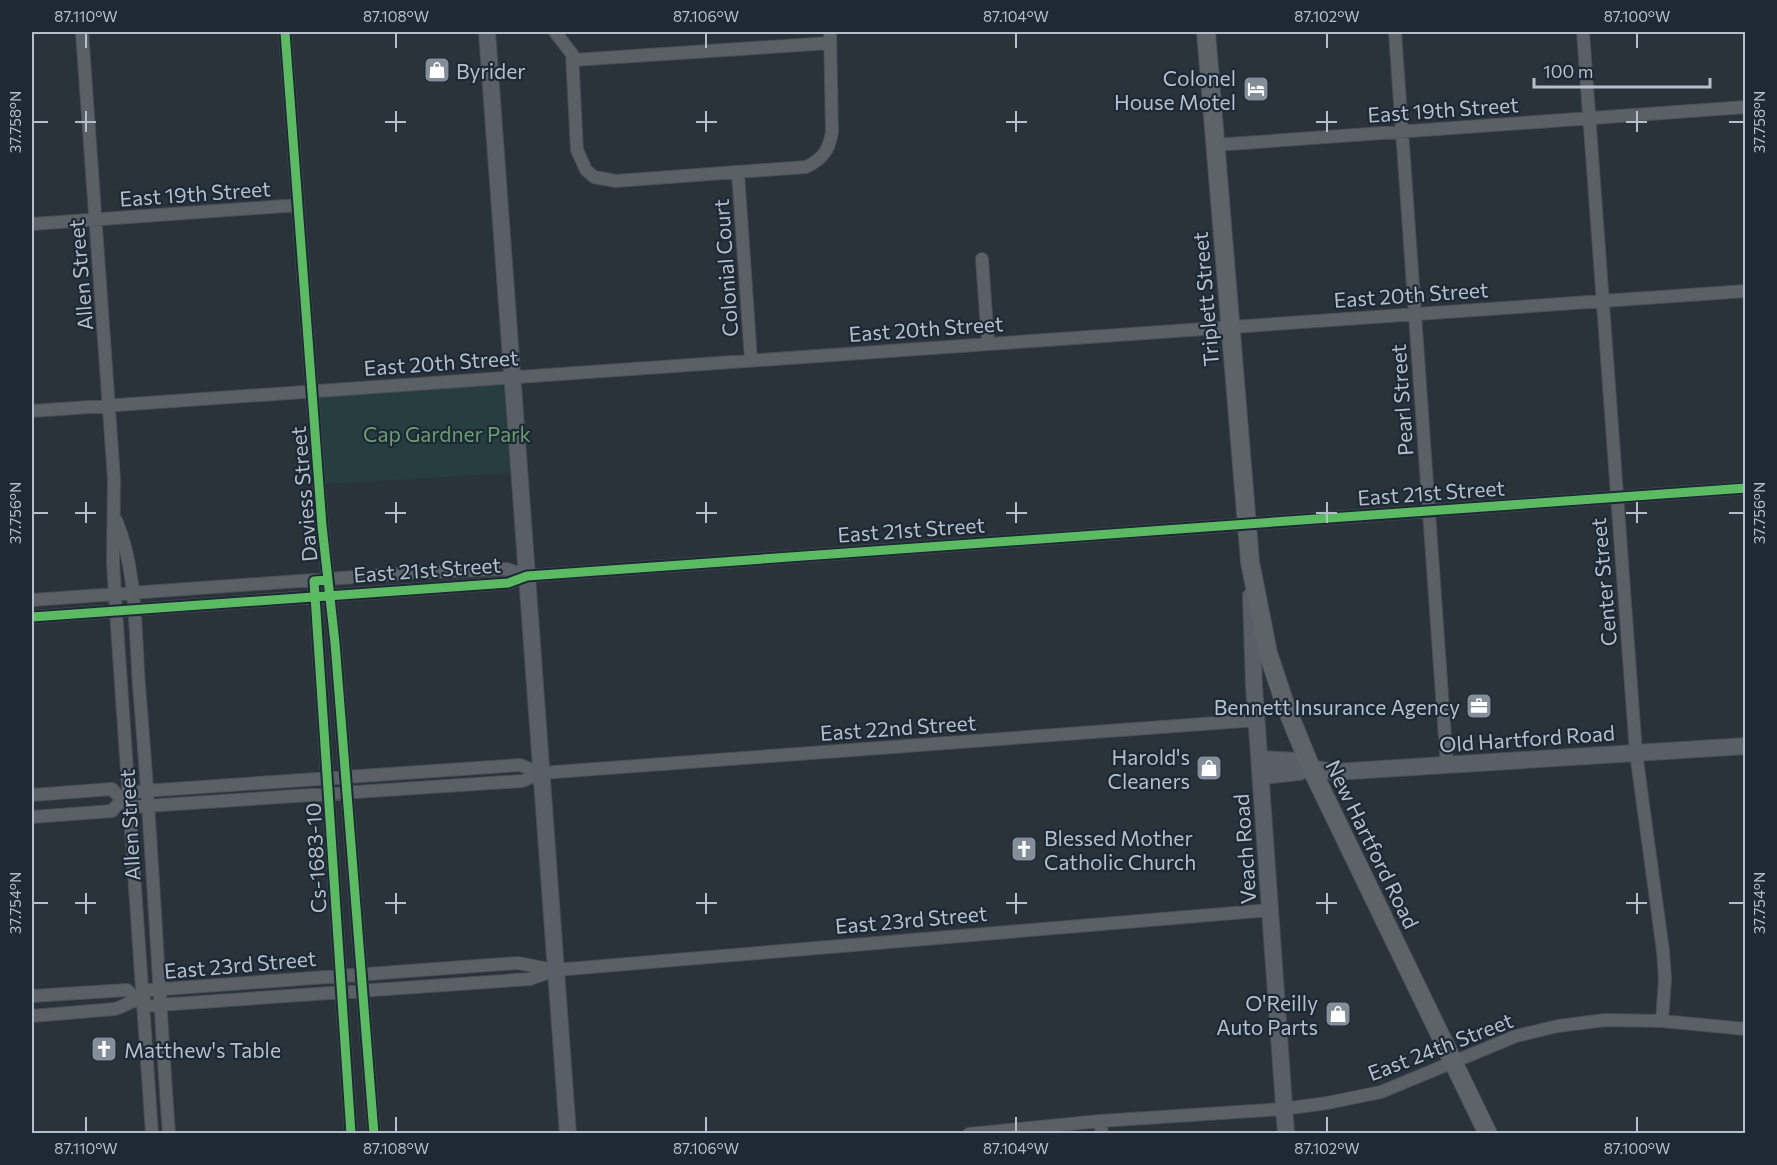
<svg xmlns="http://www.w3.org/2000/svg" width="1777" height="1165" font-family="Commissioner,sans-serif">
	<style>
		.green { fill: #273e40 }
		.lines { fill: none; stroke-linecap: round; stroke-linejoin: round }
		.street-casing { stroke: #494e54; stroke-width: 14 }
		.secondary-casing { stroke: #494e54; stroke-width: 18 }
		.primary-casing { stroke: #484f56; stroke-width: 20 }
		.street { stroke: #5b6067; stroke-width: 12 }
		.secondary { stroke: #595f66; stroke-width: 16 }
		.primary { stroke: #5d6369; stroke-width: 18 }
		.cycleway-casing { stroke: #1d2935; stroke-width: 13 }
		.cycleway { stroke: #5cba63; stroke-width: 9 }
		.ticks { fill: none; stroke: #b5bfcb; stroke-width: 2 }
		.labels { text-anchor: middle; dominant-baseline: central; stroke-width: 4.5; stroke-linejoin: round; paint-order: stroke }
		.poi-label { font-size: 21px; fill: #b5bfcb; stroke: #1d2935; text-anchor: end }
		.street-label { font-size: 21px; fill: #b5bfcb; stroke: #1d2935 }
		.park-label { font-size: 21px; fill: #6b9c72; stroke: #1d2935 }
		.neatline { fill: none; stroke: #b5bfcb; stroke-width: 2 }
		.ticks-label { font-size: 15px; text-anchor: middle; fill: #b5bfcb }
	</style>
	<rect width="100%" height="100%" fill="#2a323a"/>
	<path class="green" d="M503,385L511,473L324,484L320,397Z"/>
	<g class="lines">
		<g class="street-casing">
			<path id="street" d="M82,32L114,479L113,562L116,611L152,1134
				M285,32L322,526L335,643L374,1134
				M555,32L572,54L577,150L586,170L594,177L616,181L806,167C823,159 829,150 832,132L830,32
				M1395,32L1447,766
				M1583,32L1636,753L1663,951L1665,979L1662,1021
				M573,60L830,43
				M1215,145L1746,107
				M738,173L751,360
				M32,224L298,205
				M982,259L988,343
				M32,411L1746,291
				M116,520C137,568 135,633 139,686C152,834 158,984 169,1134
				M314,581L351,1134
				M32,600L411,573L507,569L527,576
				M32,617L508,583L527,576L1746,488
				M129,792L520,765L541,773
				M32,795L112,789L122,800
				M131,807L522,781L541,773L1257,720
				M32,817L112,811L122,800L130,799
				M150,990L518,963L554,970
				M32,996L127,990L135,998
				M144,1006L530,979L555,970L1270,910
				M32,1016L115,1009C126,1006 133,999 144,998
				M1100,1121L1102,1134
				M969,1134L1100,1121L1283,1109L1327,1103L1381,1092L1516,1036L1558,1026L1605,1020L1662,1021L1746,1029"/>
		</g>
		<g class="secondary-casing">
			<path id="secondary" d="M487,32L568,1134
				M1251,596L1254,686L1286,1134
				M1261,759L1297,761L1311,768L1334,772L1746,746
				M1262,776L1299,772L1311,768"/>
		</g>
		<g class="primary-casing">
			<path id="primary" d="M1206,32L1250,562L1268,653L1286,707L1311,768L1488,1134"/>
		</g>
		<use href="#street" class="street"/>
		<use href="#secondary" class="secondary"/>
		<use href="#primary" class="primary"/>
		<g class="cycleway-casing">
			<path id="cycleway" d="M285,32L322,526L335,643L374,1134
				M328,580L314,581L351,1134
				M32,617L508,583L527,576L1746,488"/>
		</g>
		<use href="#cycleway" class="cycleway"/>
	</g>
	<path class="ticks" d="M86,33V48M396,33V48M706,33V48M1016,33V48M1327,33V48M1637,33V48M86,111V132M396,111V132M706,111V132M1016,111V132M1327,111V132M1637,111V132M33,122H48M75,122H96M385,122H406M696,122H717M1006,122H1027M1316,122H1337M1626,122H1647M1729,122H1744M86,502V523M396,502V523M706,502V523M1016,502V523M1327,502V523M1637,502V523M33,513H48M75,513H96M385,513H406M696,513H717M1006,513H1027M1316,513H1337M1626,513H1647M1729,513H1744M86,893V914M396,893V914M706,893V914M1016,893V914M1327,893V914M1637,893V914M33,903H48M75,903H96M385,903H406M696,903H717M1006,903H1027M1316,903H1337M1626,903H1647M1729,903H1744M86,1117V1132M396,1117V1132M706,1117V1132M1016,1117V1132M1327,1117V1132M1637,1117V1132"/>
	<defs>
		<g id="shop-square" transform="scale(1.35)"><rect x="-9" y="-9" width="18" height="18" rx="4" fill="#848e98" stroke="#1d2935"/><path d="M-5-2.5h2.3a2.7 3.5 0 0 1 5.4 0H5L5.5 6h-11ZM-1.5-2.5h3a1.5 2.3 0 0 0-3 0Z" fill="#fff"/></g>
		<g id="hotel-square" transform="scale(1.35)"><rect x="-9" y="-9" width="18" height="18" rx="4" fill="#848e98" stroke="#1d2935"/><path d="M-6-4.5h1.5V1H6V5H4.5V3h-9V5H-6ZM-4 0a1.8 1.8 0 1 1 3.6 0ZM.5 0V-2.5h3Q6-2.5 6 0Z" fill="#fff"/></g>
		<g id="office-square" transform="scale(1.35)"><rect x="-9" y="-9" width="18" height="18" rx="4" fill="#848e98" stroke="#1d2935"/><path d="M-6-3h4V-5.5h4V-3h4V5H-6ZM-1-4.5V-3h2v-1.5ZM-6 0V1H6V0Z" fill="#fff"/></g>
		<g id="church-square" transform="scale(1.35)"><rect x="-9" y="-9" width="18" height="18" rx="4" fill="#848e98" stroke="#1d2935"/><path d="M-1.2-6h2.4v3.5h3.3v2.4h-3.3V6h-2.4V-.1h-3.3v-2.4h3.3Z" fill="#fff"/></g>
	</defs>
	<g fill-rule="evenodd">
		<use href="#shop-square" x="437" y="70"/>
		<use href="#hotel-square" x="1256" y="89"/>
		<use href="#office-square" x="1479" y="706"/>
		<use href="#shop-square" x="1209" y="768"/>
		<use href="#church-square" x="1024" y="849"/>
		<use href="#shop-square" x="1338" y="1014"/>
		<use href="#church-square" x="104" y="1049"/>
	</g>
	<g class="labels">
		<g class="poi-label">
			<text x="456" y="70" text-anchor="start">Byrider</text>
			<text x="1236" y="77">Colonel<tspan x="1236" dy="24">House Motel</tspan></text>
			<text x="1460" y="706">Bennett Insurance Agency</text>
			<text x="1190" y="756">Harold's<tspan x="1190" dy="24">Cleaners</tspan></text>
			<text x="1044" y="837" text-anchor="start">Blessed Mother<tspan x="1044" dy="24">Catholic Church</tspan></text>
			<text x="1318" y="1002">O'Reilly<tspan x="1318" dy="24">Auto Parts</tspan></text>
			<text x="124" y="1049" text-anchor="start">Matthew's Table</text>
		</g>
		<g class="street-label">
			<text transform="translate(1443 109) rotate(-4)">East 19th Street</text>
			<text transform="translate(195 193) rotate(-4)">East 19th Street</text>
			<text transform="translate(725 268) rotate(-94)">Colonial Court</text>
			<text transform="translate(80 275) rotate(-95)">Allen Street</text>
			<text transform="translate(1411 294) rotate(-4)">East 20th Street</text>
			<text transform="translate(1205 299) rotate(-95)">Triplett Street</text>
			<text transform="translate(926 328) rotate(-4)">East 20th Street</text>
			<text transform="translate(441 362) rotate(-4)">East 20th Street</text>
			<text transform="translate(1401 400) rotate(-94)">Pearl Street</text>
			<text transform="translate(1431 492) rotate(-4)">East 21st Street</text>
			<text transform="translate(303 494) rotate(-95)">Daviess Street</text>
			<text transform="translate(911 529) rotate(-4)">East 21st Street</text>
			<text transform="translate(427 569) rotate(-4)">East 21st Street</text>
			<text transform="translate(1603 582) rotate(-95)">Center Street</text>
			<text transform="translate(898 727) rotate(-4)">East 22nd Street</text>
			<text transform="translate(1527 738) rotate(-4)">Old Hartford Road</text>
			<text transform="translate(129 825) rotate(-93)">Allen Street</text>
			<text transform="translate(1373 844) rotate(64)">New Hartford Road</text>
			<text transform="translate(1244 849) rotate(-94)">Veach Road</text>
			<text transform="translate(315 858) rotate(-93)">Cs-1683-10</text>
			<text transform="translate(911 919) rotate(-5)">East 23rd Street</text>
			<text transform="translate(240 964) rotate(-5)">East 23rd Street</text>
			<text transform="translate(1440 1046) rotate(-21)">East 24th Street</text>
		</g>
		<g class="park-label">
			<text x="447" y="433">Cap Gardner Park</text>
		</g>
	</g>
	<rect width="1777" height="1165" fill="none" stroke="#1d2935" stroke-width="66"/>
	<path d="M1534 78v9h176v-9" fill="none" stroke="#b5bfcb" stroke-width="3"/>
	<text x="1543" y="78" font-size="18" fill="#b5bfcb" stroke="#1d2935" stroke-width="4.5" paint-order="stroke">100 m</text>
	<rect x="33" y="33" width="1711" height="1099" class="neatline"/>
	<g class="ticks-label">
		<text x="86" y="22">87.110°W</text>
		<text x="396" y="22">87.108°W</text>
		<text x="706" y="22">87.106°W</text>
		<text x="1016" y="22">87.104°W</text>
		<text x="1327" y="22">87.102°W</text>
		<text x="1637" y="22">87.100°W</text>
		<text transform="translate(16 122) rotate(-90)" y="5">37.758°N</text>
		<text transform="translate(1760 122) rotate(-90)" y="5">37.758°N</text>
		<text transform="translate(16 513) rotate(-90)" y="5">37.756°N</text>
		<text transform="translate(1760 513) rotate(-90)" y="5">37.756°N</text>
		<text transform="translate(16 903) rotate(-90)" y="5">37.754°N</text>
		<text transform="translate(1760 903) rotate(-90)" y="5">37.754°N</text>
		<text x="86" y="1154">87.110°W</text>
		<text x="396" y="1154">87.108°W</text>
		<text x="706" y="1154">87.106°W</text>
		<text x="1016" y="1154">87.104°W</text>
		<text x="1327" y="1154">87.102°W</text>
		<text x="1637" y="1154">87.100°W</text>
	</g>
</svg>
